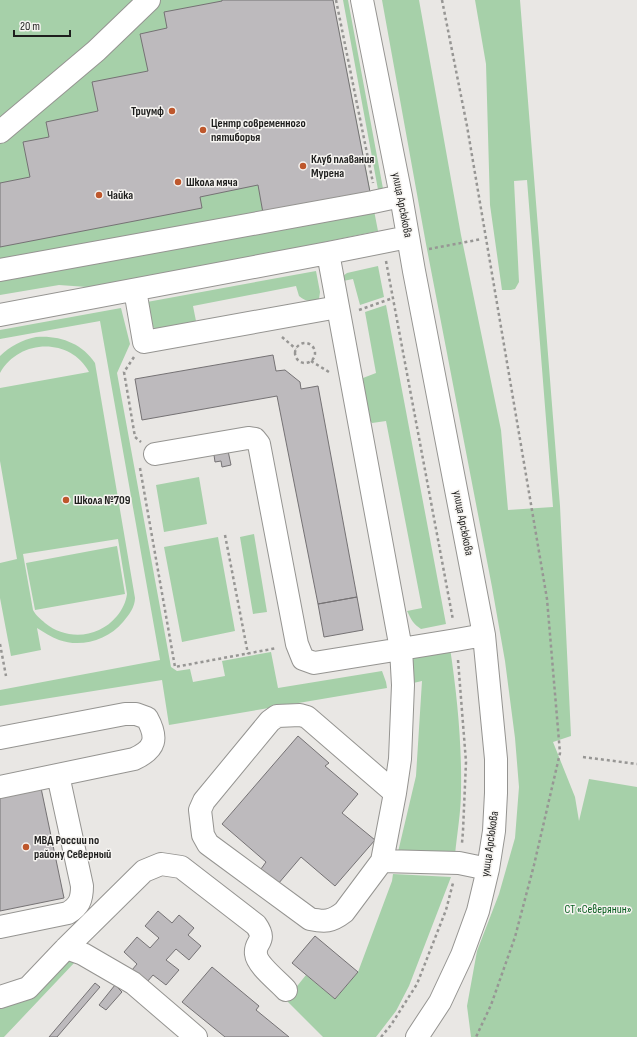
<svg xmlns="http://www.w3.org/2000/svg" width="637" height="1037" font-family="'Sofia Sans Condensed',sans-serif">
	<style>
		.green { fill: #a6d0a9; fill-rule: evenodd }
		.building { fill: #bdbabd; stroke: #757274 }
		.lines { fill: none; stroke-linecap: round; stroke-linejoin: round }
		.minor-casing { stroke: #959491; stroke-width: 24 }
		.path { stroke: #979694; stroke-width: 2.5; stroke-dasharray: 3 3; stroke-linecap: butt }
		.minor { stroke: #fff; stroke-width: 22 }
		.poi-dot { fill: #be572c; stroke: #f6f4f1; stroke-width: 1.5 }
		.labels { text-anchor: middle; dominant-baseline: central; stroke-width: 3; stroke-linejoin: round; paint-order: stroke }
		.poi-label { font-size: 12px; font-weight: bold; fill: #1e1e1d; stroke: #f6f4f1; text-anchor: start }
		.street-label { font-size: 12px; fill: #1e1e1d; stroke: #f6f4f1 }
		.park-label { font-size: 12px; fill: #0c6123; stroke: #f6f4f1 }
	</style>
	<rect width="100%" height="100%" fill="#e9e7e4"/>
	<path class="green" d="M0,0H333L378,231L276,252L102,286L87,287L59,285L0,295Z
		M343,0H348L384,194L379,195Z
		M382,0H419L461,235L501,430L508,510L553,507L527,180L514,181L519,282L515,289L511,290H502L490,205L486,64L475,0H520L560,506L571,736L553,742L575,797L579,821L589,779L637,787V1037H471L467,1006L477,951L499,894L515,838L519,787L515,738L505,661L492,587L426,244Z
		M378,266L384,297L360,305L353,279L343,281V276L347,273Z
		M316,271L320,292L319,299C311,302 306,302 299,296L296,286L193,306L196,321L192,325L159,331L150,325L147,302Z
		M386,305L446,624L421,629C413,624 411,619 407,611L422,608L386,421L372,423L368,418L361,383L363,378L376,373L365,312Z
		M121,308L130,344L117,373L171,667L177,671L190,669L193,682L225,676L222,661L271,652L278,688L382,671L386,682L387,688L169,725L162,680L0,706V690L160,660L100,321L0,339V330Z
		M36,337C59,335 82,343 95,363L135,598C135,607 129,615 123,622C108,640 81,648 59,640C51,637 44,632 37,628L41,650L11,656L0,598V563L17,559L0,461V388L89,372C70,337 19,339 0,373V356C10,346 22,340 36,337ZM118,539L127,594C126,602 122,610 117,616C99,638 67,641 45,623C41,619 36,616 33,610L23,554Z
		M199,477L207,524L164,532L156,485Z
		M254,534L267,612L253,614L240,537Z
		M218,537L235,631L182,642L164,547Z
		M117,546L125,594L35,610L26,563Z
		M450,648C457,694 462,744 461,791C461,812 457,834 455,855L398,852L416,776L422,681L409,684L412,656Z
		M393,874L451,877L409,986L396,1011L376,1037H323L286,1000L306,975L335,999L358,972L392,881Z
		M69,958L75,962L4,1037H0V1003Z"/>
	<path class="building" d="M222,0H333L370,192L263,213L258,185L200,197L202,208L0,247V183L30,177L23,142L49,137L46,122L98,111L92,82L148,71L140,34L167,28L164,12L222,1Z
		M273,355L276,371L285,370L300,382L301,389L318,386L357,597L318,604L277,396L142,420L135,379Z
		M227,446L231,465L222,467L221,461L215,462L213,448Z
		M357,597L363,630L324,637L318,604Z
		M298,736L329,763L325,766L358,794L342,813L375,840L335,886L301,857L278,884L261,869L266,862L222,824Z
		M41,788L64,898L0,911V796Z
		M158,911L172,923L179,915L194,928L188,935L201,946L189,960L176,949L166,960L179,970L166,985L153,975L147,982L132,970L137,964L124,952L137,937L150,948L159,938L145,926Z
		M315,936L358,972L335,999L292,963Z
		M212,967L259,1006L256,1010L289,1037H225L182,1002Z
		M95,983L100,987L57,1037H49Z
		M115,985L122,992L106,1010L99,1005Z"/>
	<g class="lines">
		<g class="minor-casing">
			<path id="minor" d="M362,0L401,196L414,271L484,635L496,759V793L494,831L488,869L478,911L462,955L440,1002L417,1037
				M0,132L96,51L149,0
				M328,253L338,307
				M0,270L373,202L401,196
				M135,290L144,342L338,307L401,649L314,663L303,659L297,644L259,444L255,439L248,438L155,454
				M0,315L328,253L408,237
				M0,738L125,714H136L147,718C158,738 156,749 134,759L0,787
				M395,793L307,717L300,715L277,716L270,721L204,801L200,810L203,835L208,844L310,919C325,922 331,922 344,912L382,861L395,793L400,759L403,685L401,649L456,640L484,635
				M382,861L459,863L488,869
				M0,927L68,913C79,906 82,900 82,886L58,775
				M66,948L83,954L133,983L196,1037
				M0,997L28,988L66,948L144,871L161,864L181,867L256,925C268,942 254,941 256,954C257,965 278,981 286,990"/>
		</g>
		<path class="path" d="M336,0L373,183
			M442,0L467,126L547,599L560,753L534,865L515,937L491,1005L476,1037
			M429,249L482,239
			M386,261L453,620
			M359,310L393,298
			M282,337L296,349
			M295 353a10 10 0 1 1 20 0a10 10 0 1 1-20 0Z
			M134,357L124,372L135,437L141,442
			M311,361L329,372
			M140,468L175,667L277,648
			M225,535L248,654
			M0,644L6,676
			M458,660L466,762L463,831L462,843
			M583,757L637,764
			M381,1037L391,1025L417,984L446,910L453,883"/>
		<use href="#minor" class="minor"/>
	</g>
	<g class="poi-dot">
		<circle cx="172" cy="111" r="4"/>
		<circle cx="203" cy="130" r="4"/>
		<circle cx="303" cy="166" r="4"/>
		<circle cx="178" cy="182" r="4"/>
		<circle cx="99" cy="195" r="4"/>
		<circle cx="66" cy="500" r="4"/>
		<circle cx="26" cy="847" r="4"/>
	</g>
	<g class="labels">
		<g class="poi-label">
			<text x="164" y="111" text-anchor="end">Триумф</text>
			<text x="211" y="123">Центр современного<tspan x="211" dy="14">пятиборья</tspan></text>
			<text x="311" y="159">Клуб плавания<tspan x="311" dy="14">Мурена</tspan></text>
			<text x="186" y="182">Школа мяча</text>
			<text x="107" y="195">Чайка</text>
			<text x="74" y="500">Школа №709</text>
			<text x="34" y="840">МВД России по<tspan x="34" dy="14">району Северный</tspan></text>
		</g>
		<g class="street-label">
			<text transform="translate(402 205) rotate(79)">улица Арсюкова</text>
			<text transform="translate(463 523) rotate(79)">улица Арсюкова</text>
			<text transform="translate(490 844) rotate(-82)">улица Арсюкова</text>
		</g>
		<g class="park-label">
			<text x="598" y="909">СТ «Северянин»</text>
		</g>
	</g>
	<path d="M14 30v6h56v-6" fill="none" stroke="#1e1e1d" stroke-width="2"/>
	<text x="20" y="30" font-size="12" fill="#1e1e1d" stroke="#f6f4f1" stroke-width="3" paint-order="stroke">20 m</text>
</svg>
